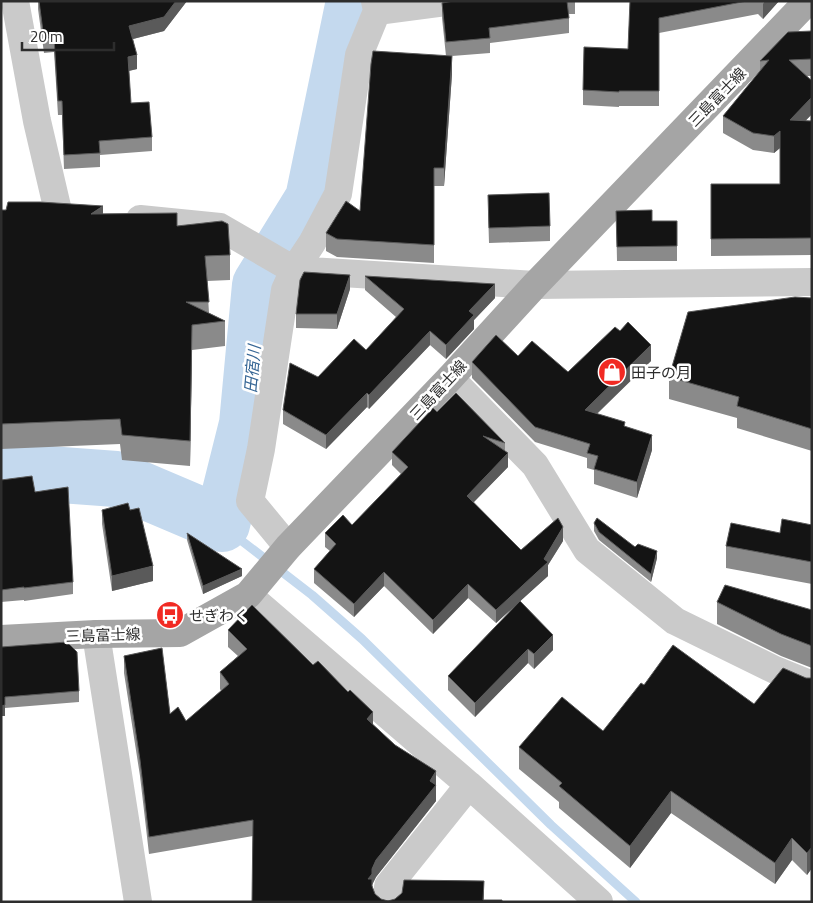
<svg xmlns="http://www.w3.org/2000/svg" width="813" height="903" font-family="'Titillium Web','Noto Sans JP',sans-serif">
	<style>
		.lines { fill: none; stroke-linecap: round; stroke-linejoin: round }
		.stream { stroke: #c4d9ee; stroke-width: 9 }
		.river { stroke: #c4d9ee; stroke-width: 56 }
		.minor { stroke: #cacaca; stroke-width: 28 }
		.major { stroke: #a5a5a5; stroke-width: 28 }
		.wall { fill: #8a8a8a }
		.shaded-wall { fill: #5a5a5a }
		.building { fill: #141414; stroke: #5a5a5a }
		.labels { text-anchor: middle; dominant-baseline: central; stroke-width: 5; stroke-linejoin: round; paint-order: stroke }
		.street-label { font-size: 15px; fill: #2d2d2d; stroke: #fff }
		.poi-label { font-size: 15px; fill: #2d2d2d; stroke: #fff; text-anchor: start }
		.water-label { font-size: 16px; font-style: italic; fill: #366695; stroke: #fff }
	</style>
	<rect width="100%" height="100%" fill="#fff"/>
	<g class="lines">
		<path class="stream" d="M222,524L229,531L312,595L362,639L551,825L636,902"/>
		<path class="river" d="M1,472L7,471L116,479L222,524L247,424L260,285L313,199L354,1"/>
		<path class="minor" d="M15,1L37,121L58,211
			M377,11L453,1
			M140,219L220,227L294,270L535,285L812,282
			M450,378L535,465L587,550L675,621L775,670L812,685
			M288,547L250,501L261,449L285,290L294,270L312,243L338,194L359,55L377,11L375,1
			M248,595L469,785L599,902
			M96,634L138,902
			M388,902V886L469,785"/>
		<path class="major" d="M1,639L96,634L180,633L248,595L288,547L450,378L535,285L808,1"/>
	</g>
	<path class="wall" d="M38,1H187L164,31L133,39L137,69L129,71L131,103L152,137V151L100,155V167L64,169L62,115H58L54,52L44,53L38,9Z
		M454,1H575V14H569V33L490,43V53L452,56V74L444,186H434V263L337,257L326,251V233L360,211L446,56L442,18V3Z
		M630,1H779L763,19L758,14L659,33V106H619V107L583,105V90L628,49Z
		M812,31V76H807L812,81V114L805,121H812V255L711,256V184H780V148L774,153L753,150L723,133V116L760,71V61Z
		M1,210L103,214L177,226L230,255V280L207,281L209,313L225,321V346L192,350L190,466L122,460L120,444L1,449Z
		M488,210L550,226V241L489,243Z
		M616,211L652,221H677V261H617Z
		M365,276L495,298L474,320V329L446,359L430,345L369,409L367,407L326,449L283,424V410L318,377L366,350L396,317L365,290Z
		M350,289L337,329L296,328V314Z
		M812,298V451L737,428V418L669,399V377Z
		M518,356L568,372L651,361L597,414L625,426L652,450L637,498L594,484V470L587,468V458L535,442L472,378V362Z
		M437,412L505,443V451L508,467L474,502L521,550L563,541L548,565V576L520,601L553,650L534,669L528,663L475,717L448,690V676L515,606L496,623L468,598L433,634L384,586L354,617L314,583V569L330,551L325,547V533L352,525L401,474L392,465V452Z
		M1,480L35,492L73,582V594L24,601V600L1,602Z
		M102,510H130L153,581L112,591L102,524Z
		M594,523L635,547L657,558L651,582L599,540L594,531Z
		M812,525V584L726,568V546Z
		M187,533L242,576L203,594L187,540Z
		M717,602L812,610V668L781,656L717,624Z
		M252,605L313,665L318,661L348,692L350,690L373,712V725L395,745L436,771V801L376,877L372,885L375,894L381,899L388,901L395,899L402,893L404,880L484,881V900H502V902H252L253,836L149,854L140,776L124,673V656L162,648L170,714L178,707L186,721L221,691L220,689V672L238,656L228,647V630Z
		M1,647L79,691V702L5,708V716H1Z
		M806,678H812V868L807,875L792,860L775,884L671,813L630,868L559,808V802L519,769V747L603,731L644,685L754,704Z"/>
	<path class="shaded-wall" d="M176,1H187L164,31L129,40V26Z
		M765,1H779L763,19V4Z
		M137,55V69L128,71V57Z
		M452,56V74L444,186V168Z
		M812,97V114L790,137V120Z
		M780,131V148L774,153V136Z
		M103,206V231L91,214Z
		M350,275V289L337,329V314Z
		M495,284V298L474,320V329L446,359V345L469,311Z
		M192,325V350L190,466V441Z
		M430,331V345L369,409V395Z
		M651,345V361L585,425V410Z
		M367,393V407L326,449V435Z
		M652,435V450L637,498V482Z
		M508,453V467L467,509V496Z
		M563,527V541L548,565V576L496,623V610L544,559Z
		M657,551V558L651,582V574Z
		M153,566V581L112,591V576Z
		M242,569V576L203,594V586Z
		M384,572V586L354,617V604Z
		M468,584V598L433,634V620Z
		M553,635V650L534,669V654Z
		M528,649V663L475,717V703Z
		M5,705V716H1V706Z
		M373,712V728L367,719Z
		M436,771V801L376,877L372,885L368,879L376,860Z
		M671,791V813L630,868V846Z
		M792,838V860L775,884V863Z
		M812,847V868L807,875V853Z"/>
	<path class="building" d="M39,1H176L164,17L129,26L137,55L128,57L131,103L149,102L152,137L99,141L100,153L64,155L62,101H58L54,38L44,39Z
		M454,1H567L569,18L489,28L490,38L446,42L442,3Z
		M630,1H747L659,18V91H619V92L583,90L584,47L628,49Z
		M812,31V59L789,60L812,81V97L790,120L812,121V238L711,239V184H780V131L774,136L753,133L723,116L769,60L760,61L788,32Z
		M373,51L452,56L444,168H434V245L337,239L326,233L346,201L360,211L371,64Z
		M549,193L550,226L489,228L488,195Z
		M8,202H40L103,206L91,214L177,213V226L222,221L228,224L230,255L205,256L209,302H186L225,321L192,325L190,441L122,435L120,419L1,424V210H6Z
		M652,210V221H677V246L617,247L616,211Z
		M304,272L350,275L337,314H296L300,280Z
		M365,276L495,284L469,311L474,315L446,345L430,331L369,395L367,393L326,435L283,410L290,363L318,377L354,339L366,350L404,309Z
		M795,297L812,298V429L737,406L739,397L669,377L688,312Z
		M628,322L651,345L585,410L625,422L624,426L652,435L637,482L594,469L598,456L587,453L590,444L535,427L472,362L496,335L518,356L532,341L568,372L615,327L620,331Z
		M456,393L505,443L483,436L508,453L467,496L521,550L558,518L563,527L544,559L548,562L496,610L468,584L433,620L384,572L354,604L314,569L336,544L325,533L343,515L352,525L408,467L392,452L433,408L437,412Z
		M32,476L35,492L68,487L73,582L24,588V587L1,590V480Z
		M128,503L130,510L139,508L153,566L112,576L102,510Z
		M597,518L635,547L638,544L657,551L651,574L599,532L594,523Z
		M782,519L812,525V562L726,546L731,523L780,533Z
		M187,533L242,569L203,586Z
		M725,585L812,610V646L781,634L717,602Z
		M520,601L553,635L534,654L528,649L475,703L448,676Z
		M252,605L313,665L318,661L348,692L350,690L373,712L367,719L395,745L436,771L430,781L436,785L376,860L372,869V874L368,879H372V886L375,894L381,899L388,901L395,899L402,893L404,880L484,881L483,900H502V902H252L253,820L149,837L140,760L124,656L162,648L170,714L178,707L186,721L229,684L220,672L247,649L228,630Z
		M67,642L77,652L79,691L5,697V705L1,706V647Z
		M673,645L754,704L783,668L806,678H812V847L807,853L792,838L775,863L671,791L630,846L559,786L562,783L519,747L562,697L603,731L641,683L644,685Z"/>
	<defs>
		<g id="shop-disc" transform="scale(1.4375)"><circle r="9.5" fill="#f12a23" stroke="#fff"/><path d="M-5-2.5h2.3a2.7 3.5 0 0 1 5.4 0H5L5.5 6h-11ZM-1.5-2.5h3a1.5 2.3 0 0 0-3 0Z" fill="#fff"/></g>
		<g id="bus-disc" transform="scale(1.4375)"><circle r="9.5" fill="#f12a23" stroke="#fff"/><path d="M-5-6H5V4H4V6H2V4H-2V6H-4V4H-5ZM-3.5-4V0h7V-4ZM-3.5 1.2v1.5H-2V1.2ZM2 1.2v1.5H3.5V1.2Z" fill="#fff"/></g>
	</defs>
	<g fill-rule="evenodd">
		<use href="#shop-disc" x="612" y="372"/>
		<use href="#bus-disc" x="170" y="615"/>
	</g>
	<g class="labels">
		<g class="street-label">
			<text transform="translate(717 97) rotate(-46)">三島富士線</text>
			<text transform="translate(438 390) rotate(-47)">三島富士線</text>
			<text transform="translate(103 635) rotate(-2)">三島富士線</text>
		</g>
		<g class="poi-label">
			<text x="631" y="372">田子の月</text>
			<text x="189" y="615">せぎわく</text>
		</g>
		<g class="water-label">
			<text transform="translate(252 369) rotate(-85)">田宿川</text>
		</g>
	</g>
	<rect width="813" height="903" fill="none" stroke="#2d2d2d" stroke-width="5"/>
	<path d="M22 42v8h92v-8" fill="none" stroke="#2d2d2d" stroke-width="2.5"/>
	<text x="30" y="42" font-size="15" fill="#2d2d2d" stroke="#ffffff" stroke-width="4" paint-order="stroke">20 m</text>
</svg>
